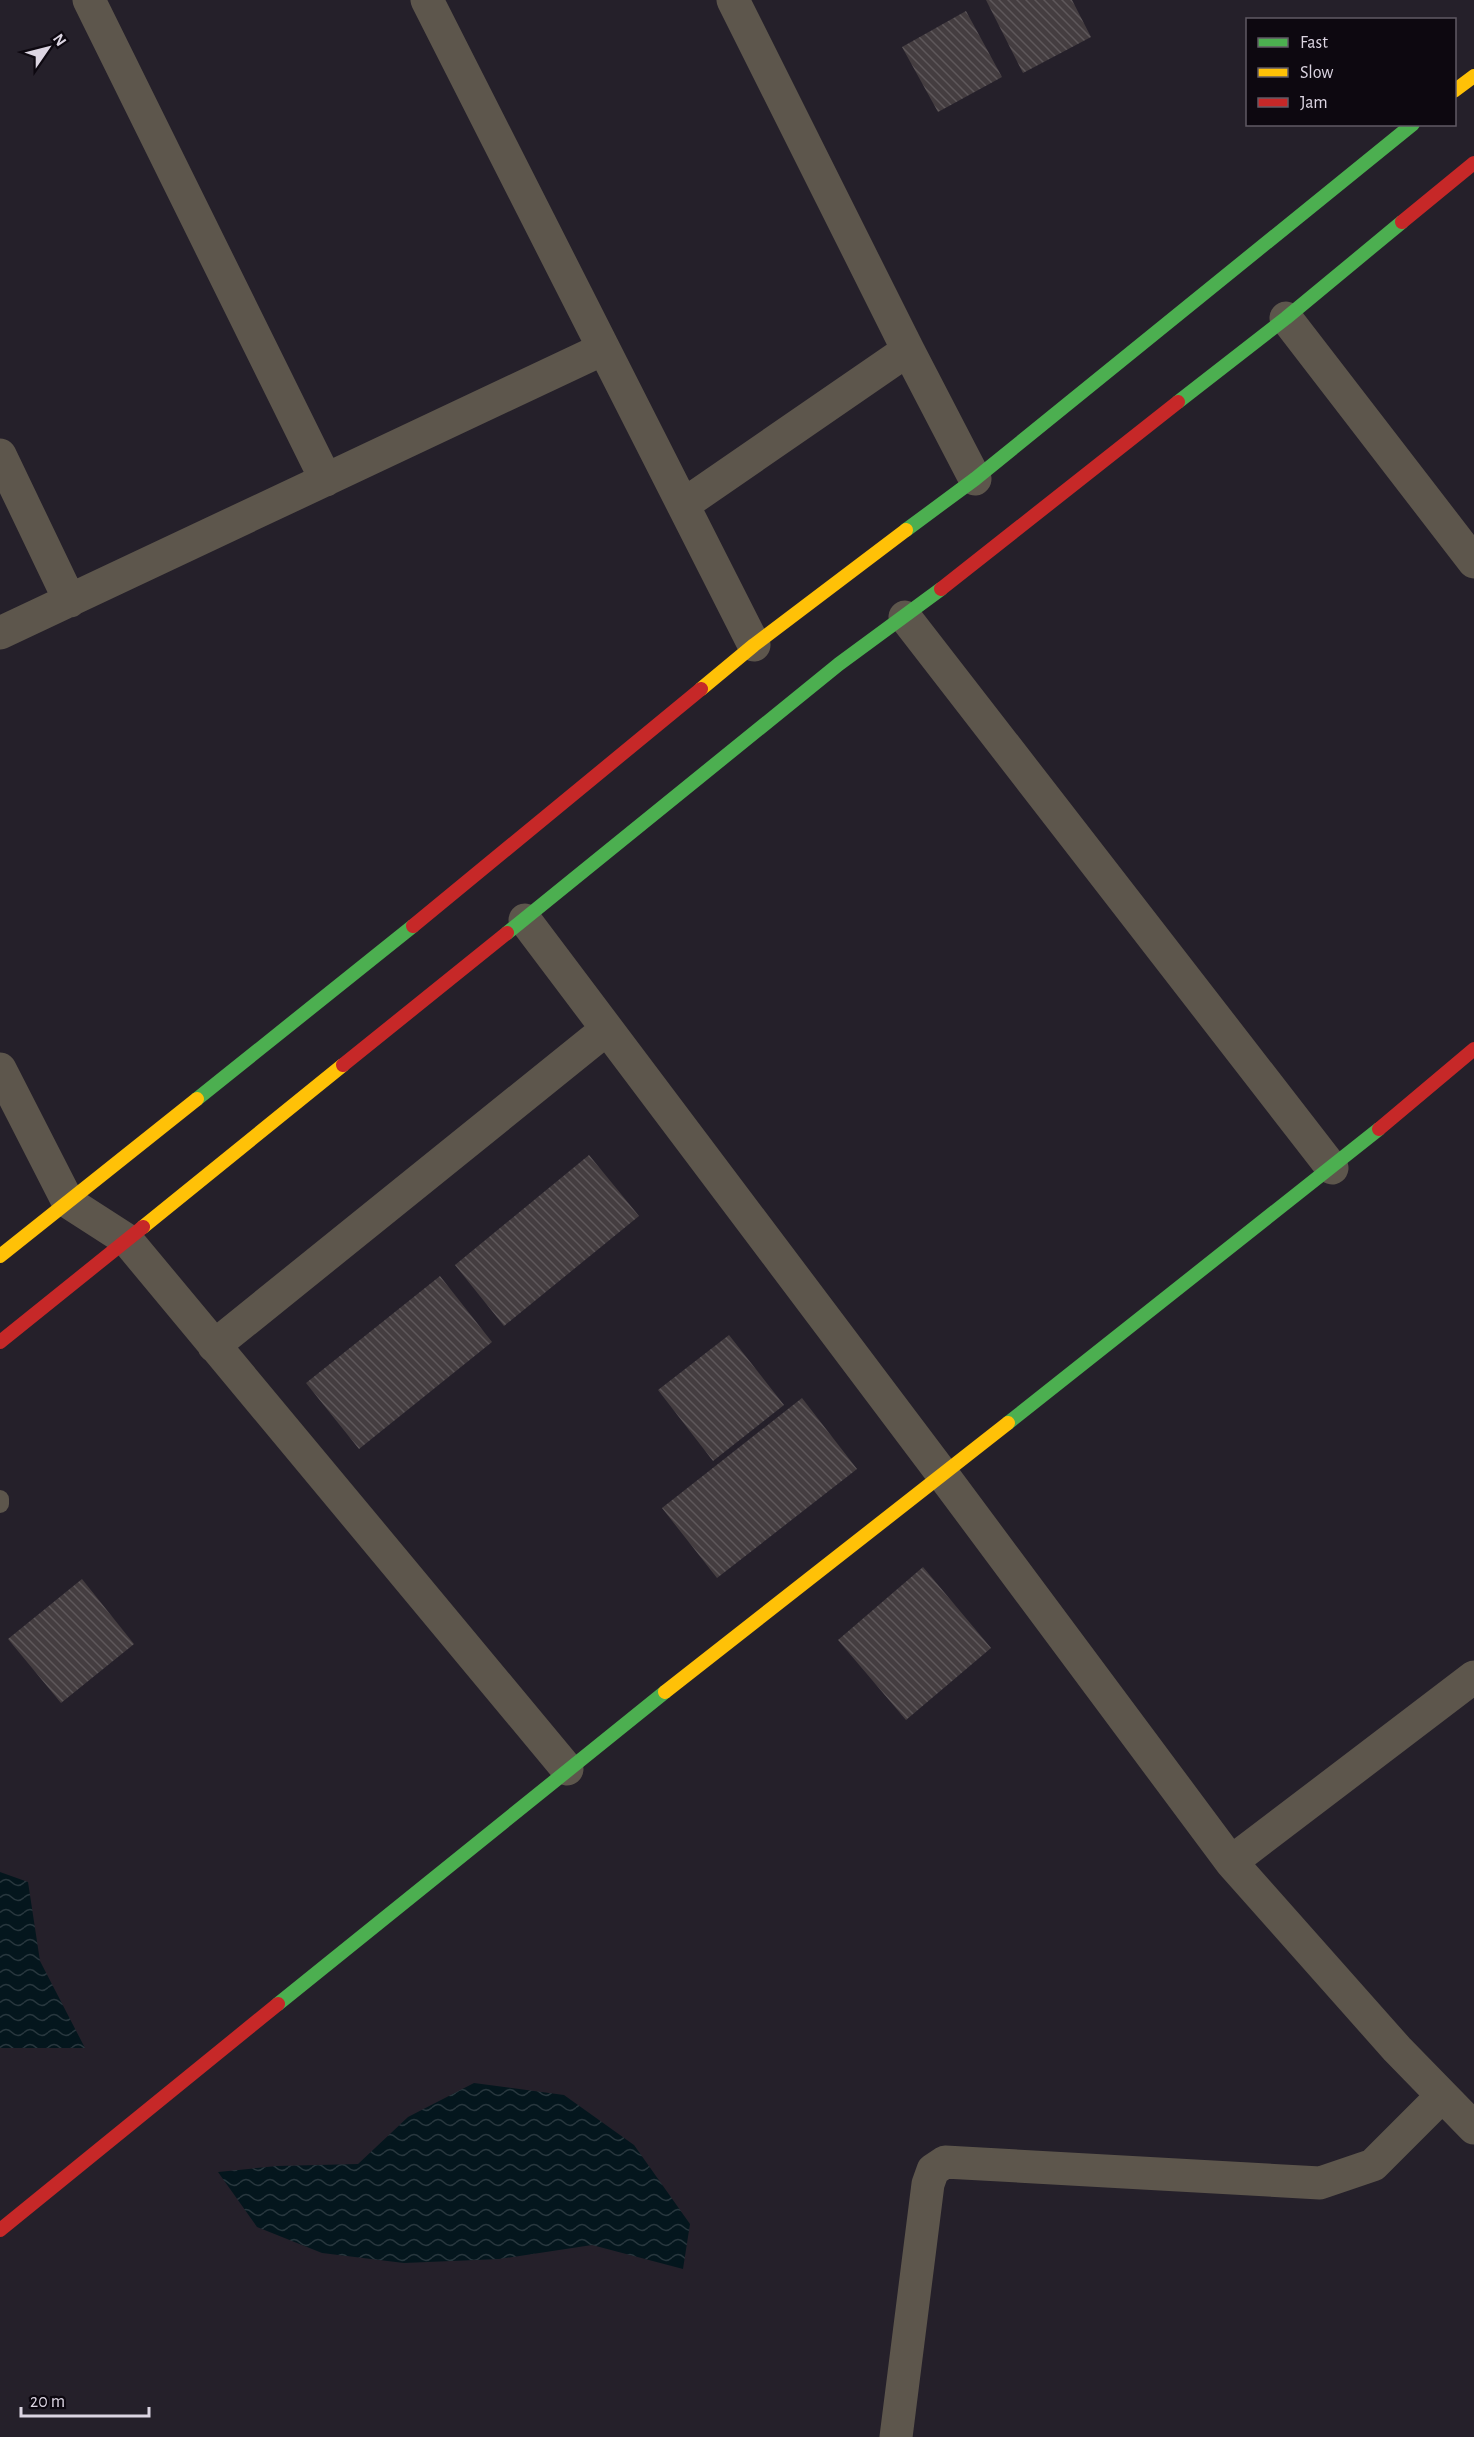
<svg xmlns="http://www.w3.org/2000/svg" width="1474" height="2437" font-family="'Alegreya Sans',sans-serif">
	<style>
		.water { fill: url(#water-waves) }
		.building { fill: url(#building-back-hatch) }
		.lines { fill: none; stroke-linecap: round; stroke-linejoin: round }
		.lane { stroke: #5d564c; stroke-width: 18 }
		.street { stroke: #5d564c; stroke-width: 33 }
		.fast { stroke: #4caf50; stroke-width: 14 }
		.slow { stroke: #ffc107; stroke-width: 14 }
		.jam { stroke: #c62828; stroke-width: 14 }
	</style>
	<defs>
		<pattern id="water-waves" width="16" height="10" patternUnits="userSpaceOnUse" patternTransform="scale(1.5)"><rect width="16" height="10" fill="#04161d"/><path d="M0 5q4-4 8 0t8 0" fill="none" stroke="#28373e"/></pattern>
		<pattern id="building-back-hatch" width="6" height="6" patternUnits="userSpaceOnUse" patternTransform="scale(1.5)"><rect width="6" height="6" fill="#443d40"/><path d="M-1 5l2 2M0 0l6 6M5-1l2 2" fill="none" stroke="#5e585b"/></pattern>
	</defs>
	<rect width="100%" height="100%" fill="#25202a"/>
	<path class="water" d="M0,1872L28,1882L40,1961L85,2048H0Z
		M474,2083L564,2095L634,2145L690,2224L683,2269L592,2245L499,2259L404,2263L322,2253L257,2227L218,2172L277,2166L358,2164L408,2117Z"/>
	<path class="building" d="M986,0H1072L1091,37L1023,73Z
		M966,11L1002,77L938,112L902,47Z
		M589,1155L639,1216L504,1326L455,1265Z
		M440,1276L492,1342L359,1449L306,1383Z
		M729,1335L784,1405L713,1461L658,1390Z
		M802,1398L857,1469L717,1578L662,1508Z
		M923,1567L991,1648L906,1720L838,1640Z
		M82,1579L134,1644L61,1703L8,1639Z"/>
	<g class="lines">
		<path class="lane" d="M0,1499V1504"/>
		<path class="street" d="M89,0L326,480
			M427,0L754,645
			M733,0L908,350L975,479
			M1286,318L1474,562
			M0,455L70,601
			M683,505L908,350
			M905,617L1332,1168
			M0,633L603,349
			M525,920L943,1475L1231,1862L1397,2049L1474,2128
			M0,1069L68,1202L127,1240L567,1769
			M214,1346L607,1029
			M1231,1862L1474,1677
			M896,2437L928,2184L933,2170L945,2162L1320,2183L1373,2165L1442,2096"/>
		<path class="fast" d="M1178,402L1286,318L1402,222
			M906,530L975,479L1413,124
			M507,933L839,664L941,589
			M197,1099L413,926
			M1008,1423L1379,1129
			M278,2004L665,1692"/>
		<path class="slow" d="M1454,91L1474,76
			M701,689L754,645L906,530
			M143,1227L343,1065
			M0,1256L197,1099
			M665,1692L1008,1423"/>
		<path class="jam" d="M1402,222L1474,163
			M941,589L1178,402
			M413,926L701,689
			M343,1065L507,933
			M1379,1129L1474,1049
			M0,1342L143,1227
			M0,2230L278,2004"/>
	</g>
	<rect x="1246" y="18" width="210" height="108" fill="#0d0810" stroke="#605a64" stroke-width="1.5"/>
	<rect x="1258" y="38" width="30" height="9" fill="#4caf50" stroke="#605a64" stroke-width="1.5"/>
	<text x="1300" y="48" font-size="18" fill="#dcd5e2">Fast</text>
	<rect x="1258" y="68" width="30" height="9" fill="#ffc107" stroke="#605a64" stroke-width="1.5"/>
	<text x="1300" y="78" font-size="18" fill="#dcd5e2">Slow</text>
	<rect x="1258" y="98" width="30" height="9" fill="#c62828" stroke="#605a64" stroke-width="1.5"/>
	<text x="1300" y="108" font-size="18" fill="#dcd5e2">Jam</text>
	<g transform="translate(48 48) rotate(55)" stroke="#0d0810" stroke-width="4.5" paint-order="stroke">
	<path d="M0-4.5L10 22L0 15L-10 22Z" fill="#dcd5e2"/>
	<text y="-9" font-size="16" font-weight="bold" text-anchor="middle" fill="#dcd5e2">N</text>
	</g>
	<path d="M21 2407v9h128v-9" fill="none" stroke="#dcd5e2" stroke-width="3"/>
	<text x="30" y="2407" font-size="18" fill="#dcd5e2" stroke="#0d0810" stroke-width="4.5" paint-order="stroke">20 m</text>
</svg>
